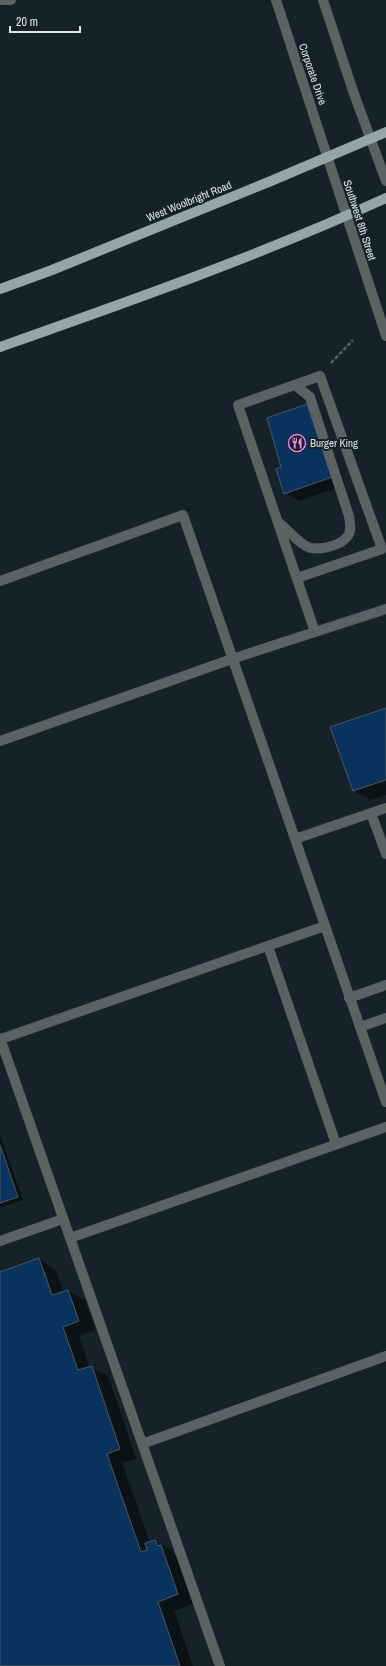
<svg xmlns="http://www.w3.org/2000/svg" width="386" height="1666" font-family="'Archivo Narrow',sans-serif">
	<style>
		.shadow { fill: #0007; fill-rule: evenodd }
		.building { fill: #09325e; stroke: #4e5763 }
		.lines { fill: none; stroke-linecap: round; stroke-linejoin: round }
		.path { stroke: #586369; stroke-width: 2.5; stroke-dasharray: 4 2; stroke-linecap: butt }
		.minor { stroke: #5a6264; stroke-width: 10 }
		.major { stroke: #95a5a8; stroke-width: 10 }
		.labels { text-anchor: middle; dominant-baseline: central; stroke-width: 4; stroke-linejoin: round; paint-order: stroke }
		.street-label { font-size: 11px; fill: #dee6eb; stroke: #152229 }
		.poi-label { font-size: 11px; fill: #dee6eb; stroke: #152229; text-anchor: start }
	</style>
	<rect width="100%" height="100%" fill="#152229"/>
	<path class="shadow" d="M307,405L320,413L345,485L299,501L285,493Z
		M386,709V795L370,800L354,791Z
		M0,1135L23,1200L0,1208Z
		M39,1259L55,1269L64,1292L68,1291L85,1300L95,1330L79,1336L89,1367H91L108,1376L136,1459L122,1463L150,1542L155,1541L172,1550L173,1553L178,1555L194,1604L174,1611L193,1666H0V1273ZM43,1271H45L54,1300H53Z"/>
	<path class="building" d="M307,404L332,477L284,494L276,469L281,467L267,418Z
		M386,708V780L353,791L330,727Z
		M0,1145L18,1197L0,1203Z
		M39,1258L52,1295L68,1290L79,1321L63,1327L78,1370L92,1366L120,1449L107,1454L141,1552L147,1550L145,1543L155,1540L158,1546L161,1545L178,1594L158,1602L180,1666H0V1272Z"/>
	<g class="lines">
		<path class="path" d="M331,363L353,340"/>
		<path class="minor" d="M0,0H11
			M276,0L386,336
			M323,0L353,91L386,181
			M278,522C287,529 296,540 306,546C316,552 340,546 347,537C352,532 350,523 349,516L310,397L295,385
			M297,578L382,549L320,376L238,405L315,632
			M0,581L183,515L386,1102
			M0,741L232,659L386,609
			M371,813L386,854
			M295,839L386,808
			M268,946L336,1144
			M349,998L386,985
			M360,1027L386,1018
			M0,1038L220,1666
			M1,1039L325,926
			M70,1238L386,1127
			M0,1241L63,1219
			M142,1444L386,1356"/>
		<path class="major" d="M0,289L52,270L271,181L386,132
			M0,347C130,301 261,255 386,198"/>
	</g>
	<defs>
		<g id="restaurant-ring" transform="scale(0.9)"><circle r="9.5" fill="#152229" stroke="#fc86e3" stroke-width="1.5"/><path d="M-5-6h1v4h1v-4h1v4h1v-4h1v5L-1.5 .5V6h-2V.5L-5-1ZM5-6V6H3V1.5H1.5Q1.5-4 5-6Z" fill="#fc86e3"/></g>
	</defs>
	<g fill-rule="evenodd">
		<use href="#restaurant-ring" x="297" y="443"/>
	</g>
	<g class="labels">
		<g class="street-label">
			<text transform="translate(313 74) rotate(71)">Corporate Drive</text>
			<text transform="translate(189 201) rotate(-22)">West Woolbright Road</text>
			<text transform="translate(360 220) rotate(72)">Southwest 8th Street</text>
		</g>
		<g class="poi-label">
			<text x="310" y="443">Burger King</text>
		</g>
	</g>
	<path d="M10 26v6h70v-6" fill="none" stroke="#dee6eb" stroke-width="2"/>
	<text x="16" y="26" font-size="12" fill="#dee6eb" stroke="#152229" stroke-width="3" paint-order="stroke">20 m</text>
</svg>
